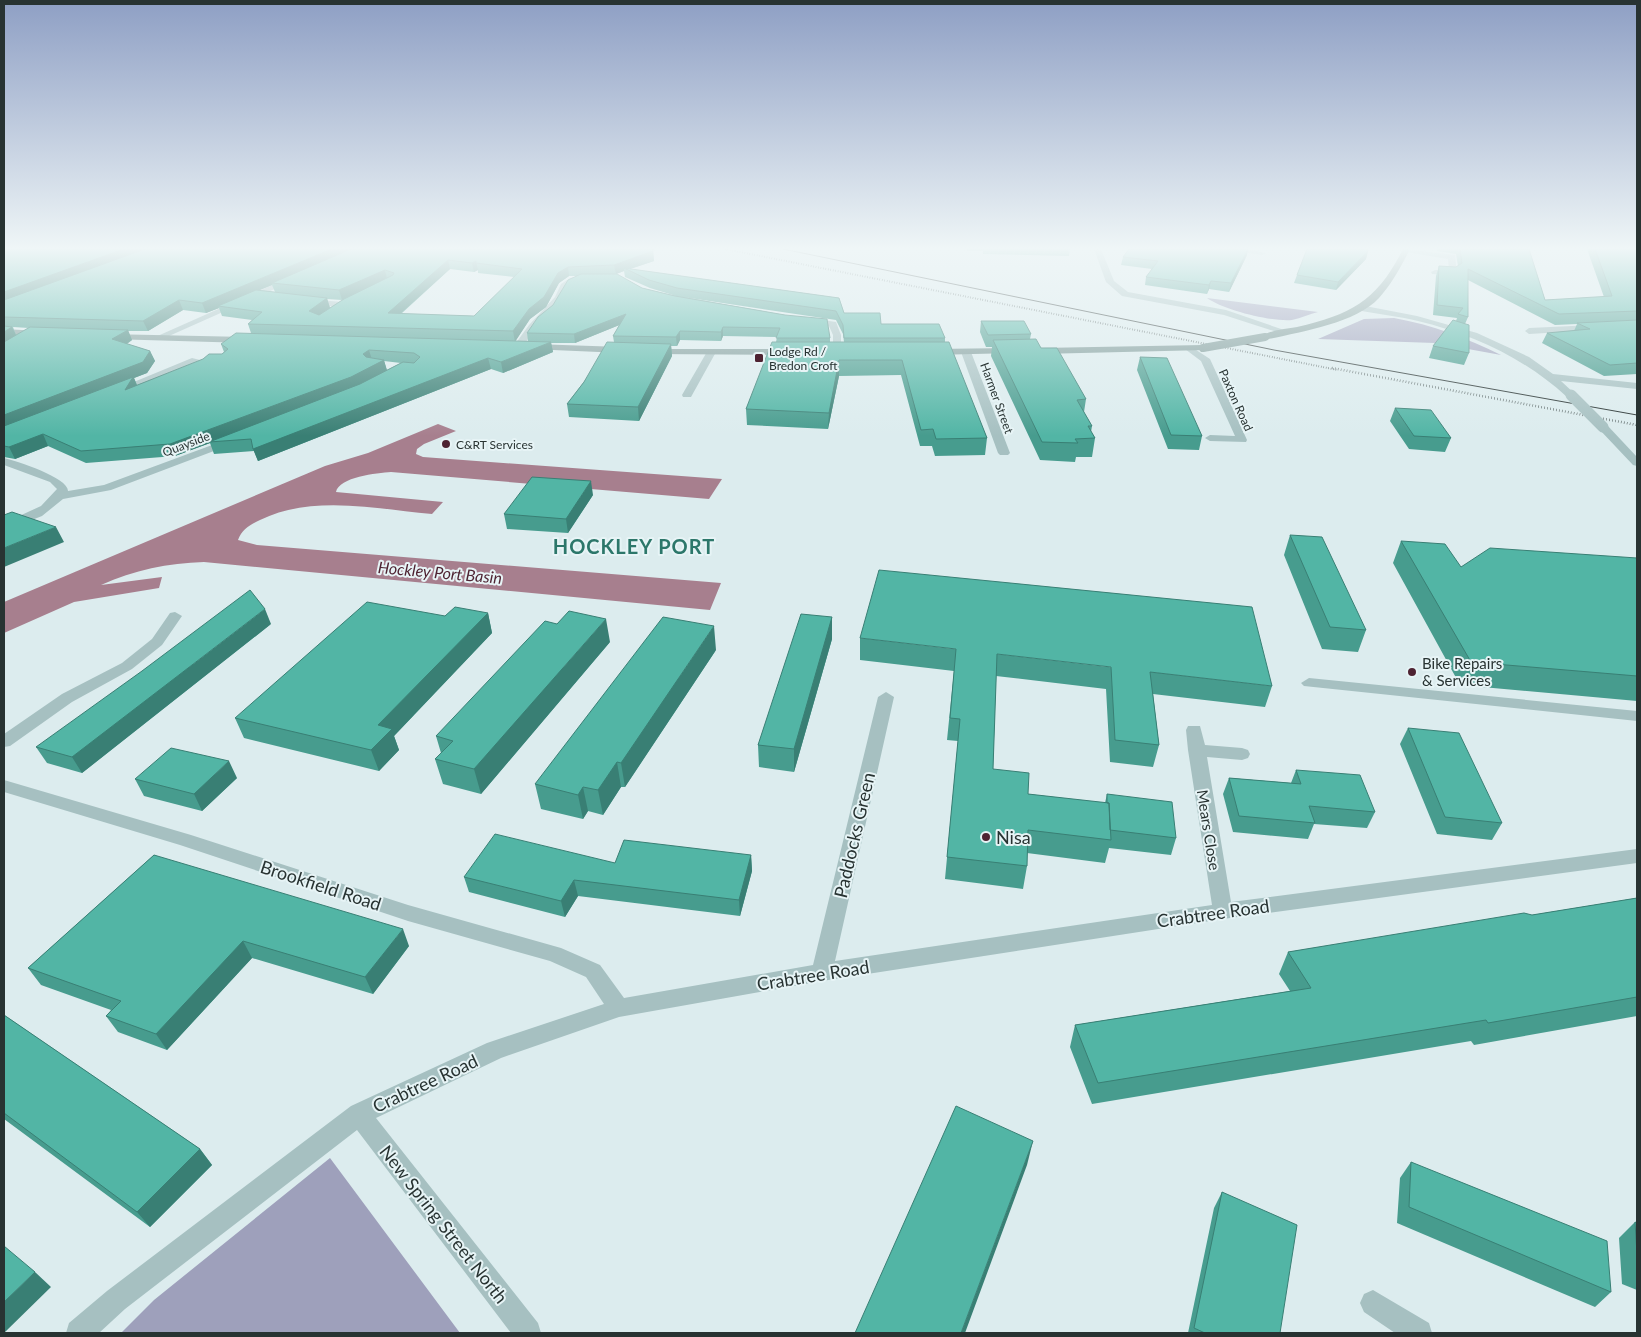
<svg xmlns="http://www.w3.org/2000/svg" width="1641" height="1337" font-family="Lato,sans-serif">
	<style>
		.green { fill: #9ea0bb }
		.water { fill: #a77f8e }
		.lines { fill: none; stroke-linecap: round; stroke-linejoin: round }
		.street { fill: #a6c0c1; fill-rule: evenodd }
		.secondary { fill: #7b9896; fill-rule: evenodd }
		.tram { stroke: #283332; stroke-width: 1 }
		.rail-far1 { stroke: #283332; stroke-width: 2; stroke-dasharray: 0.5 2; stroke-linecap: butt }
		.rail { stroke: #283332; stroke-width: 2.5; stroke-dasharray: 0.5 2.5; stroke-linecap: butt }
		.street-bridge { stroke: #a6c0c1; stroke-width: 11 }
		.secondary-bridge { stroke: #7b9896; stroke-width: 8 }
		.wall { fill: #479c8e; fill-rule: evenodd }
		.shaded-wall { fill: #397f74 }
		.building { fill: #52b5a5; stroke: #397f74; fill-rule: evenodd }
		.poi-dot { fill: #4e2332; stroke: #e7f4f6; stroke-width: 2 }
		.labels { text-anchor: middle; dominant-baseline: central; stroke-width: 4; stroke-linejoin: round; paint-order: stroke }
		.far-poi-label { font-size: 12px; fill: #283332; stroke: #e7f4f6; text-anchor: start }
		.far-street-label { font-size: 12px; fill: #283332; stroke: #e7f4f6 }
		.poi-label { font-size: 15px; fill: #283332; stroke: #e7f4f6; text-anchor: start }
		.street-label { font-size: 15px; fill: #283332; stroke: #e7f4f6 }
		.water-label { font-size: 16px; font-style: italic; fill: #4e2332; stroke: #e7f4f6 }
		.near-street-label { font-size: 18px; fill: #283332; stroke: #e7f4f6 }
		.near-poi-label { font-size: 18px; fill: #283332; stroke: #e7f4f6; text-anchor: start }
		.district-label { font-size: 20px; font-weight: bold; letter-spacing: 1px; fill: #2c776a; stroke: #e7f4f6 }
	</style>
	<rect width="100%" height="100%" fill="#dcecee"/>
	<path class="green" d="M1207,298L1318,312C1310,314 1301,318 1292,320C1271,322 1224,310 1207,298Z
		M1394,318C1433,325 1466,338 1501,355L1435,343L1318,339L1364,319Z
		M330,1158L460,1333H121L154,1300Z"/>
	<path class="water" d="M438,424L456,431L424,444L417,449L416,454L423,457L722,479L709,499L391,472C377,473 339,477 336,492L443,502L432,514C375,509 314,494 260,520C250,525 242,529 238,540L257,545L721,583L710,610L204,562C168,563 134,570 101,585L162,577L159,588L74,602L4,633V602L325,466L368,453Z"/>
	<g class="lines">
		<path class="street" d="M1094,249H1101L1114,281L1128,292L1226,310L1290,332L1286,335L1224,315L1122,296L1106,282Z
			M1223,249H1244L1266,253L1262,255Z
			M1403,249L1455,255L1457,273L1453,275L1432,274L1431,272L1435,270H1449L1448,259L1406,252Z
			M583,276L587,278L586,280L576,282L568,287L562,299L535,329L521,349H515L513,347L529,325L555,297L561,284L570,278Z
			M288,278L295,280L160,340L153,338Z
			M305,299L343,302L347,305L343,308L308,303L304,301Z
			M1360,305L1417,316L1477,333L1529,357L1553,374L1637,383V389L1561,381L1576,395L1567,397C1524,358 1475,335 1418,321C1398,316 1377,314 1357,310V306Z
			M809,318L836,322L841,335V354L833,352V335L829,326L806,323V319Z
			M1593,325L1597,328L1596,330L1529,334L1525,331L1529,328Z
			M1190,346L1210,359L1247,440L1246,442L1210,441L1205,438L1210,435L1235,436L1201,361L1185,349Z
			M708,350L716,352L691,397H683L682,395Z
			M963,350L971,352L1010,453L1008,455H1000L998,453L961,352Z
			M192,358L200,360L121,393L112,391Z
			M1603,424L1607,425L1637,457V466L1633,465L1599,429V425Z
			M231,438L235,439V443L111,490L63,499L42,516L4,531V523L41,506L57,489L50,482L4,465V458C17,461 69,478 68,491L104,485Z
			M175,612L182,616L162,645L132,669L72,702L10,746L4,747V734L62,694L122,663L152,639L170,613Z
			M1309,678L1637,711V721L1304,686L1301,683Z
			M886,692L894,697L835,961L1212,905L1188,750L1186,730L1188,726H1200L1205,745L1242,748L1248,750L1250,754L1248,758L1242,760L1207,757L1231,902L1637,849V863L1223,919L822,981L619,1017L501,1058L376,1118L538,1323L541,1333H511L357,1130L125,1309L99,1333H66L69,1323L107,1291L351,1106L487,1043L604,1004L586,977L550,961L408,921L180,845L4,792V780L191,835L408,905L561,948L600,965L624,998L813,965L878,697Z
			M1373,1290L1429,1323L1432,1333H1395L1364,1312L1360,1303L1364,1294Z"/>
		<path class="secondary" d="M1403,249H1410C1402,265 1391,285 1379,298C1355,324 1298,332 1265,340L1261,337C1269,330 1286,329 1297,327C1352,314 1377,301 1403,249Z
			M4,329L40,331L44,334L40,337L4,335Z
			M107,334L247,337L251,340L247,343L110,339L106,336Z
			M533,344L622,347L627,350L622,353L530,349V345Z
			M1203,345L1206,346V350L1040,354L1035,351L1040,348Z
			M1012,348L1015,349V353L932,355L927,352L932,349Z
			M649,349H789L794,352L789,355L652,354L649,353Z"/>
		<path class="tram" d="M783,249L1274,350L1637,415"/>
		<path class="rail-far1" d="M725,249L1338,370"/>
		<path class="rail" d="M1332,368L1637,425"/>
		<path class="street-bridge" d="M1571,395L1603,427"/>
		<path class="secondary-bridge" d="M1203,348L1265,337"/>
	</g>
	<path class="wall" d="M4,249H653L654,261L630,269L839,298L844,313L881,324L945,338V342L987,438L985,455L935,456L932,446H920L901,375L839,376L828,429L747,425L746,409L776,342L777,337L723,336L721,341L680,340L677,346H671L672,356L639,421L569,417L567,404L614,342L613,336L619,325L575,343H551L553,352L503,373L491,369L258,461L254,451L214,454L210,443L175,456L86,463L48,446L15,459L4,457ZM450,269L474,272L478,270V273L514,277L474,316L401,314ZM624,271L625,277L650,288L676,296L642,288L616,274ZM569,276H577L553,305L527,333L528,341H515L530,319L546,307L559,283ZM272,285L275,292L259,290ZM683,297L836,320L843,334L844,342H830V338L785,315ZM327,299L342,300L330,308ZM219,308L222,316L252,320L248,324L251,333L221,344L224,352L222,354L137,385L134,378L147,373L155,361L150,351L127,344L132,340L128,331H148L183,310L206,313ZM13,327L29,328L16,335ZM384,361L401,363L387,370Z
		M967,249H1070L1069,256L983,254V251H967Z
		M1437,249H1529L1545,300L1604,297L1587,249H1636L1637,250V374L1604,376L1542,343L1547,333L1574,331L1577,324L1555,325L1468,280V317L1465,324L1469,353L1464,365L1429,358L1433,346L1456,321L1457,318L1433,315L1436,276L1439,266L1456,267L1458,266L1456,254L1437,251Z
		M1368,251L1366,259L1336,290L1294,283L1297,275Z
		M1247,255L1229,292L1209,289L1207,294L1145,285L1146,277L1152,269L1121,265L1123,257Z
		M981,321L1031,334L1030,339L1041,348L1086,399L1084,412L1092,426L1091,432L1095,438L1092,457H1076L1075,462L1040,460L991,356L992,347H986L980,332Z
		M1140,357L1202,436L1199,450L1168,449L1137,370Z
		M1395,408L1451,438L1445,452L1409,449L1390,421Z
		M593,495L568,533L507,529L504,514Z
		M1290,535L1366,630L1358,652L1322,649L1284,555Z
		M1401,541L1461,567L1637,558V701L1460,685L1393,563Z
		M488,613L492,633L394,736L399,750L379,771L244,738L235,718L445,616Z
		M832,617V639L794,772L759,767L758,745Z
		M271,624L82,773L47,763L36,747Z
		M860,638L1272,686L1265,707L1153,694L1159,745L1153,767L1110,762L1106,689L996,676L993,769L1028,794L1105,803L1107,794L1176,838L1171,855L1109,848L1105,863L1027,853V866L1023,889L945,879L958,741L947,740L954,671L860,660Z
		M610,642L481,794L443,784L435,759L441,753L436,736Z
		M716,650L625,787H621L603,815L588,811L583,819L541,809L535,784Z
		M1408,728L1502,823L1492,840L1437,834L1400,744Z
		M1296,770L1375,812L1367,828L1314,824L1308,839L1233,832L1223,794L1229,778L1291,783Z
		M237,778L202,811L144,796L135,779Z
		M154,855L409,946L373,994L252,958L167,1050L118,1032L106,1016L111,1010L41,985L28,968Z
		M751,855L752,871L740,916L578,896L565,917L469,892L464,877L615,863Z
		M1637,898V1016L1474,1045L1471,1041L1092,1104L1070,1047L1075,1025L1290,991L1279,974L1288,952L1532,915Z
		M4,1015L200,1149L212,1165L150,1227L4,1119Z
		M1411,1162L1611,1292L1595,1307L1397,1223L1400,1178Z
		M1222,1192L1280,1333H1188L1214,1208Z
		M1635,1222L1637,1223V1290L1622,1284L1619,1238Z"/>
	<path class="shaded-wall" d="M124,249H152L4,303V292Z
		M332,249H356L272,283V285L222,306H218L219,308L206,313L202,303Z
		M1248,249L1247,255L1229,292L1231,283Z
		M653,251L654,261L627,270L624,268V271L616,274L614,265Z
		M1368,251L1366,259L1336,290L1338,282Z
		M448,260L450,269L390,323L388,313Z
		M476,261L478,270L474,272L472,263Z
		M568,267L569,276L559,283L546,307L530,319L515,342L513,331L529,309L558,273Z
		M385,270L387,279L342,300L339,290Z
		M1211,281L1209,289L1207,294L1209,285Z
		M327,298L330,308L312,322L309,311Z
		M179,300L183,310L148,331L143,321Z
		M626,314L627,322L575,343L574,334Z
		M12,327L17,337L4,345V332Z
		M723,327V336L721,341V332Z
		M128,330L132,340L117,350L112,339Z
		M680,331V340L677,346L676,337Z
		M551,342L553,352L503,373L501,362Z
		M671,344L672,356L639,421L638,407Z
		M369,350L372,360L366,365L363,354Z
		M150,351L155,361L147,373L134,378L138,388L4,429V415Z
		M488,358L491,369L258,461L253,449Z
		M384,360L387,371L354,388L209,442L210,443L175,456L170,444Z
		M839,360V376L828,429L829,413Z
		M43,434L48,446L15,459L9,447Z
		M591,481L593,495L568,533L566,519Z
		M56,527L64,542L4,567V548Z
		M265,609L271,624L82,773L72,757Z
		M488,613L492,633L394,736L399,750L379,771L371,750L378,725Z
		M832,617V639L794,772V749Z
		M606,619L610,642L481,794L474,769Z
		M714,626L716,650L625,787L621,763Z
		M229,761L237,778L202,811L194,794Z
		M617,762L621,787L603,815L598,790Z
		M583,787L588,811L583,819L578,795Z
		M751,855L752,871L740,916L739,900Z
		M574,880L578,896L565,917L561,901Z
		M403,929L409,946L373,994L365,977Z
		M243,941L252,958L167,1050L156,1034Z
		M1033,1141L1027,1165L965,1333H961Z
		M200,1149L212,1165L150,1227L137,1212Z
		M35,1272L51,1287L4,1333V1302Z"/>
	<path class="building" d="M4,249H124L4,292Z
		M145,249H332L202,303L179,300L143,321L4,317V300Z
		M351,249H465L477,250L479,249H653V251L614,265L568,267L558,273L544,297L529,309L513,331L248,324L262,312L218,306L256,290L327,298L309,311L319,315L344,299L393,275L394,273L385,270L339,290L272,283ZM448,260L472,263L476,261V263L522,269L474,316L388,313Z
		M1129,249H1248L1231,283L1211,281L1209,285L1146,277L1158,261L1123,257Z
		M1307,249H1368V251L1338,282L1297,275Z
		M1460,249H1529L1545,300L1612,296L1595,249H1636L1637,250V311L1559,314L1468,269V317L1458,314L1463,308L1437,305L1439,266L1456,267L1462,263Z
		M624,268L839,298L844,313H880L881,324H939L945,338H844L843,325L836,311L677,288L649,280Z
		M581,274H617L642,288L675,296L785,315L827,319L830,338H776L780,328L723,327L721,332L680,331L676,337L613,336L626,314L574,334L527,333L538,317L553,305L568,280Z
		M1453,320L1469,325V353L1433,346Z
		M1637,320V363L1610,365L1547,333L1590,329L1577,323Z
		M981,321H1024L1031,334L988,335Z
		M4,326L12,327L4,332Z
		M30,327L128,330L112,339L150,351L143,362L4,415V342Z
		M236,333L551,342L501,362L488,358L253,449L251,439L209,442L360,384L403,362L414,363L420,357L414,353L369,350L363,354L366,357L384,360L351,377L170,444L81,451L43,434L9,447L4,446V426L133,377L125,390L203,359L209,354H222L228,349L221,344Z
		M1036,339L1041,348H1057L1086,399L1077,400L1092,426H1088L1095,438L1075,439L1078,443L1042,442L993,340Z
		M607,342L671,344L638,407L567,404L584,382Z
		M772,342H949L987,438L936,439L933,429L921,430L902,360H839L829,413L746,409Z
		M1140,357L1167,358L1202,436L1171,435Z
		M1395,408L1431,410L1451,438L1414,436Z
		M532,477L591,481L566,519L504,514Z
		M12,512L56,527L4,548V515Z
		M1290,535L1322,537L1366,630L1330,627Z
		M1401,541L1445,544L1461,567L1490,548L1637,558V676L1471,662Z
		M879,570L1252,607L1272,686L1150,672L1159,745L1115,740L1111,667L997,654L993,769L1029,773L1028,794L1109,803L1111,840L1028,830L1027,866L947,857L960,719L950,718L956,649L860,638Z
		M250,590L265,609L72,757L36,747L142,671Z
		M367,602L445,616L455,607L488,613L378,725L392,729L371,750L235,718Z
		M569,611L606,619L474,769L435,759L453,741L436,736L545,621L557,624Z
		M801,614L832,617L794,749L758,745Z
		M663,617L714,626L621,763L617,762L598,790L583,787L578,795L535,784Z
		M1408,728L1459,733L1502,823L1445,817Z
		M171,748L229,761L194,794L135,779Z
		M1296,770L1360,775L1375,812L1309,806L1315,823L1239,816L1229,778L1301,784Z
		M1107,794L1172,802L1176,838L1110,830L1109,803H1107Z
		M495,834L615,863L624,840L751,855L739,900L574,880L561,901L464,877Z
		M154,855L403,929L365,977L243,941L156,1034L106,1016L121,1001L28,968Z
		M1637,898V997L1488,1023L1486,1020L1098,1083L1075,1025L1311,988L1288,952L1524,913L1532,915Z
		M4,1015L200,1149L137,1212L4,1113Z
		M956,1106L1033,1141L961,1333H855Z
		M1411,1162L1607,1241L1611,1292L1409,1207Z
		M1222,1192L1297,1225L1280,1333H1205L1194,1328Z
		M1635,1222L1637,1223V1254Z
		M4,1246L35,1272L4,1302Z"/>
	<linearGradient id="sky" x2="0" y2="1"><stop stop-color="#8e9fc4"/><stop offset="0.57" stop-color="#eff6f7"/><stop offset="1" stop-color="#eff6f7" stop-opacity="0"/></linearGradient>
	<rect width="1641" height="436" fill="url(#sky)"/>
	<g class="poi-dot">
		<rect x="754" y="353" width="10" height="10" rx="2.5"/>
		<circle cx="446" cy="444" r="5"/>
		<circle cx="1412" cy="672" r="5"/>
		<circle cx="986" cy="837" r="5"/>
	</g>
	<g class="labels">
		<g class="far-poi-label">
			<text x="769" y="351">Lodge Rd /<tspan x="769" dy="14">Bredon Croft</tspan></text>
			<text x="456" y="444">C&amp;RT Services</text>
		</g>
		<g class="far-street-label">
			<text transform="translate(997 398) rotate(70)">Harmer Street</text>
			<text transform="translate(1236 400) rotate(66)">Paxton Road</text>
			<text transform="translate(186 444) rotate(-21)">Quayside</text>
		</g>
		<g class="poi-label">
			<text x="1422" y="663">Bike Repairs<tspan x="1422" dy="17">&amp; Services</tspan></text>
		</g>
		<g class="street-label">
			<text transform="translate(1209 830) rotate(81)">Mears Close</text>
		</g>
		<g class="water-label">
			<text transform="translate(440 572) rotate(5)">Hockley Port Basin</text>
		</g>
		<g class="near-street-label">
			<text transform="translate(854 835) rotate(-77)">Paddocks Green</text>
			<text transform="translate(321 885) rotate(18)">Brookfield Road</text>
			<text transform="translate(1213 913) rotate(-8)">Crabtree Road</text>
			<text transform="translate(813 975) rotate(-9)">Crabtree Road</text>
			<text transform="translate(425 1083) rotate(-25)">Crabtree Road</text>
			<text transform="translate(444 1224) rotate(52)">New Spring Street North</text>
		</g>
		<g class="near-poi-label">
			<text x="996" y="837">Nisa</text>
		</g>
		<g class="district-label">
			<text x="634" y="546">HOCKLEY PORT</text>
		</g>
	</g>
	<rect width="1641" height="1337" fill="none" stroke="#283332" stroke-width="10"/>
</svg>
